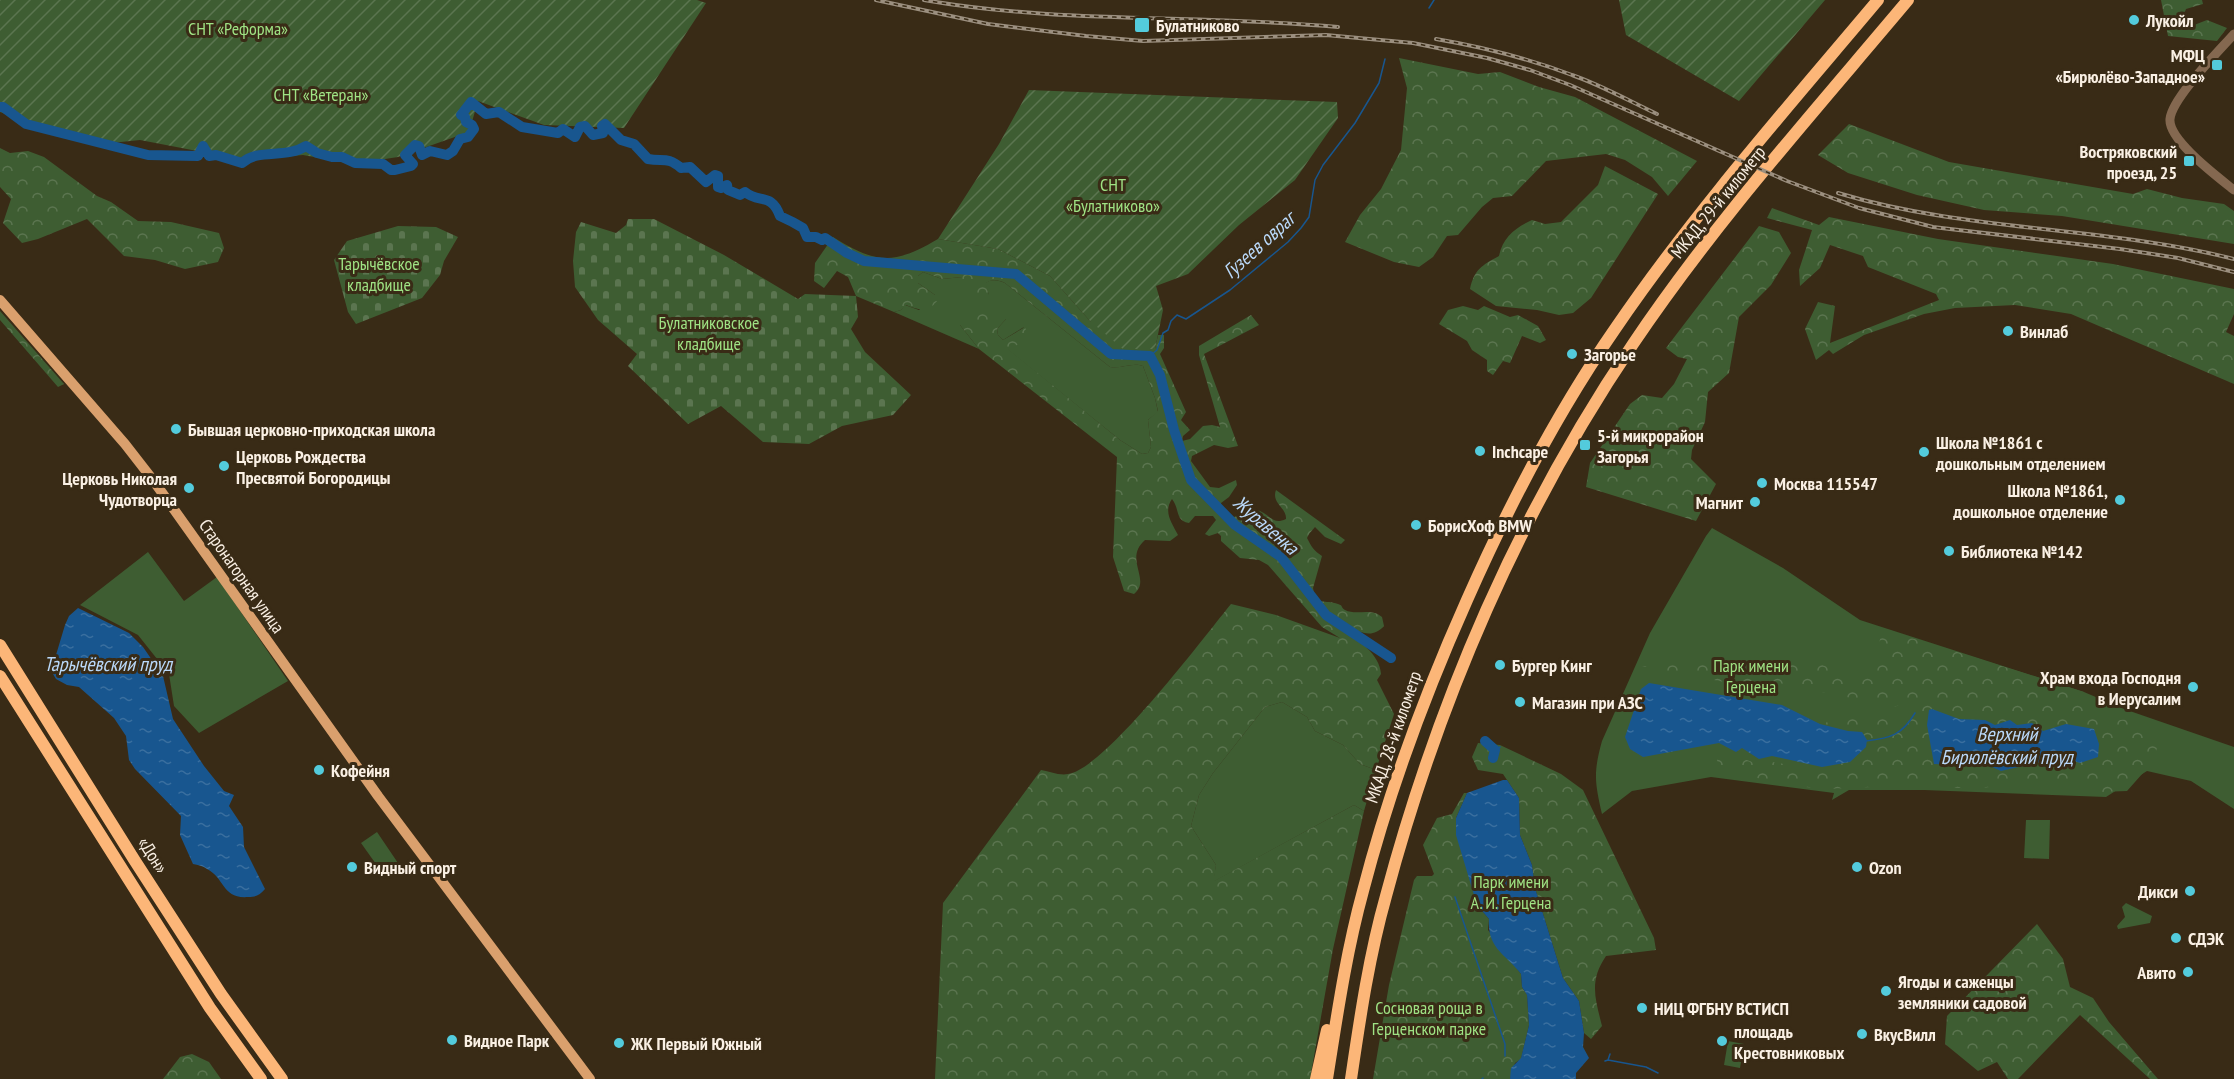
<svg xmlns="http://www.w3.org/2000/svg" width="2234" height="1079" font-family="'PT Sans Narrow',sans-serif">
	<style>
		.green { fill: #3e5d32 }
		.forest { fill: url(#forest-crowns); fill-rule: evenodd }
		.cemetery { fill: url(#cemetery-stones) }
		.garden { fill: url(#garden-furrows) }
		.water { fill: url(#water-ripples) }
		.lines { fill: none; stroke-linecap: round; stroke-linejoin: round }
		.stream { stroke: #18568f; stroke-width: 1.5 }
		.river { stroke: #18568f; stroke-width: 10 }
		.minor { stroke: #846850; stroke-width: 9 }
		.major { stroke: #daa06d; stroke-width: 10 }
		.highway { stroke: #fcb678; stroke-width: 12 }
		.rail-casing { stroke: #9b8f7f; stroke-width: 4 }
		.rail { stroke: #392b16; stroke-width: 1.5; stroke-dasharray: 4.5; stroke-linecap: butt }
		.poi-dot { fill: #53cbdc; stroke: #392b16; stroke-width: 2 }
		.labels { text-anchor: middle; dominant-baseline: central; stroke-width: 6; stroke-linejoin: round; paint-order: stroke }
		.poi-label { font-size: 18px; font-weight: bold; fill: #faf0e4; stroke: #392b16; text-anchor: start }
		.park-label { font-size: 18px; fill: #9fe384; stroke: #392b16 }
		.street-label { font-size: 18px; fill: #faf0e4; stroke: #392b16 }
		.water-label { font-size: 20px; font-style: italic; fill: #b9d8f9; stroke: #392b16 }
	</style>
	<defs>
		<pattern id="forest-crowns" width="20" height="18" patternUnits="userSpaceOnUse" patternTransform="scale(1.5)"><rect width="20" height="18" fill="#3e5d32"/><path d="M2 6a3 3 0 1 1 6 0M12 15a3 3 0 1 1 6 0" fill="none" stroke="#5b7550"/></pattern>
		<pattern id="cemetery-stones" width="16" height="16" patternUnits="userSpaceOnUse" patternTransform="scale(1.5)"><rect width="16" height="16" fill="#3e5d32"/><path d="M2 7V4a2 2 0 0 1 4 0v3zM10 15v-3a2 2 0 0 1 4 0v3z" fill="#5b7550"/></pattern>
		<pattern id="garden-furrows" width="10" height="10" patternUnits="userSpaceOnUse" patternTransform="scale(1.5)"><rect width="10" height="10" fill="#3e5d32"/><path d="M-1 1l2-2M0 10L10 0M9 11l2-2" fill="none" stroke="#5b7550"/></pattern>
		<pattern id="water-ripples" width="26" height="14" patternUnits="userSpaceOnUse" patternTransform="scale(1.5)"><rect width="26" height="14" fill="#18568f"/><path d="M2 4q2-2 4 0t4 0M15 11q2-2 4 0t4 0" fill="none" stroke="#3a6f9f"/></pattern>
	</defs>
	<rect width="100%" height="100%" fill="#392b16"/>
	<path class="green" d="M923,272L942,279L962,277L989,295L985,283C993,279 997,280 1005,283L1110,367C1122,369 1132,362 1143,366L1155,398L1158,412L1148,420L1151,447L1148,453L1142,454L1120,440L1007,349L1024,327L1003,340L998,335L997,329L1006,319L960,325L979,349L894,312L901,310L905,305L919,310L935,295L918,283V276Z
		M1712,528L1783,568L1860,620L2084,692L2124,709L2234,747V809L2191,781L2147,771L2106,797L1924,790H1849L1832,800L1834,793L1711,777L1632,791L1602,814C1595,783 1593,773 1602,741L1650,633L1706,536Z
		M148,552L184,601L217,577L288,681L199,733L174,706L169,674L138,635L80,605Z
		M1282,702L1307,717L1315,731L1343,745L1360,764L1376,770L1364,811L1354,805L1213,882L1216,865L1191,826L1199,795L1213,773L1265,707Z
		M2026,820H2050L2049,859L2024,858Z
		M377,832L398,863L383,874L361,843Z
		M2126,903L2152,916L2150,923L2118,929L2117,926L2125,917L2122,907Z
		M1728,1041L1744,1044L1740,1068L1724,1065Z"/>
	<path class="forest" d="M2161,0H2202L2203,4L2186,9L2181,21L2189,27L2207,20L2227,28L2217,41L2168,36Z
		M1399,58L1478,74L1500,72L1539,87L1575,97L1697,161L1668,196L1652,177L1625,160L1606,154L1546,161L1512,196L1493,198L1482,207L1458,235L1447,236L1433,257L1419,267L1394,262L1345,242L1360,215L1381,189L1401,150L1407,88Z
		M1849,124L1949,162L2133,194L2147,189L2182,198L2224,204L2234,211V244L2062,216L1984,210L1917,195L1848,173L1818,155Z
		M0,148L10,153L28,151L44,157L97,196L111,202L138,221L171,222L219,233L224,248L218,262L185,269L155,260L124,256L87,219L38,239L22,243L3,223L11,199L0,187Z
		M1605,166L1658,194L1591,298L1573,313L1559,315L1537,310L1496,306L1470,289C1474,270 1482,265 1499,256C1503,237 1515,228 1532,220L1545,224L1561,222L1598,185Z
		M1772,208L1819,225L1829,217L1938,239L2113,264L2234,289V314L2226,332L2234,336V384L2071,314L2015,305L1955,308L1924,314L1864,335L1833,354L1829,350L1816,360L1805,329L1818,302L1835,306L1830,343L1939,300L1936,294L1868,267L1863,256L1830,245L1820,268L1800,286L1799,270L1812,230L1767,218Z
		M1759,226L1779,232L1791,253L1771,285L1739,317L1729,373L1708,392L1705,422L1692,450L1691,459L1716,484L1696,521L1586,487L1590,463L1630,404L1642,395L1662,398L1674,384L1687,359L1678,357L1666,348Z
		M833,237C876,264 894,265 938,239L998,249L1050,276L1090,321L1155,349L1158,335H1164V348L1160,354L1186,412L1181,420L1190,430L1183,436L1182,441L1190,439L1203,426L1212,425L1220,427L1199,355V346L1251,315L1259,325L1204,354L1238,446L1228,448L1214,445L1192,456L1191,461L1210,487L1219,488L1236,480L1237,485L1229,497L1221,503L1222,512L1227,520C1237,517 1249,507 1260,511C1271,516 1273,525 1286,519C1287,508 1271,503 1276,490L1345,540L1341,544L1325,537L1315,527L1309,534L1307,538C1311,546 1314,551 1322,556L1313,588C1316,607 1325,599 1338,604C1344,606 1340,607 1345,610C1357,616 1371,607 1382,617L1384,626C1371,640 1360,631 1346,626L1342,629C1357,639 1380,654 1381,674L1377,680L1394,714L1376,770L1360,764L1343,745L1315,731L1307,717L1282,702L1265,707L1213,773L1199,795L1191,826L1216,865L1214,881L1354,805L1364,811L1333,949L1310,1079H935L943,903L1041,770C1048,771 1060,776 1068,774C1105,769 1204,637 1231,604L1276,615L1340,638L1322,627L1268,565L1259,560L1240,558L1221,541V536L1218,533L1209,536L1205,534L1216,520L1213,516H1195L1189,523C1175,521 1180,509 1172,499C1163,512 1172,523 1178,535L1170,541L1145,540C1123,559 1152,580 1134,594L1124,591L1113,557L1117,457L979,349L960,325V312L986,310L1005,313L1006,319L997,329L998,335L1003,340L1025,327C1031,342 1018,344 1008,349L1120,440L1142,454L1148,453L1151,447L1148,420L1158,411L1155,398L1143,366C1132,362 1122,369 1110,367L1005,283C998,280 993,279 986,283L989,295L976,298L965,290L962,277L942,279L923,272L918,276V283L935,295L937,301C928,313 918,310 906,305L901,310L894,312L856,296L848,277L837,271L824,288L814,281L815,263Z
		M1463,306L1478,310L1484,306L1510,317L1518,315L1538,326L1546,340L1540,343L1522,336L1510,363L1503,361L1493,375L1487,371V360L1472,350L1467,341L1439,324L1448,310Z
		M0,311L64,384L58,387L0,320Z
		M1882,631L1919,640L2084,692L2082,703L2100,722L2130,719L2161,739L2150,765L2127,791L2099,792L2082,781L2059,785L2024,782L1975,789L1916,785L1826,789L1786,785L1720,769L1715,754L1736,756L1755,763L1766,761L1804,767L1870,755L1853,737L1825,725L1832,713L1890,715L1917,708L1923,699L1893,707L1755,678L1750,687L1642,666L1715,664L1734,673L1749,657L1808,660L1857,677L1876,656ZM1932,709L1959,719L1985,720L1995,725L2010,721L2017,725L2032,723L2043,731L2066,724L2080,763L2062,757L2001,771L1990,766L1935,764L1927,725Z
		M1478,743L1500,745L1561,774L1583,790L1654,938L1656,950L1606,956C1589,981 1595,998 1602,1026L1591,1039L1584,1033L1579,1001L1563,978L1535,888L1532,865L1520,835L1519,798L1503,774L1478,770L1472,757Z
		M1464,793H1467L1456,818L1477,905L1489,919L1488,930L1521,974L1522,987L1527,995L1529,1025L1521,1059L1515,1063L1510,1079H1373L1389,985L1414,880L1417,876H1432L1434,874L1423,845L1437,818L1452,814Z
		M2037,924L2063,959L2070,987L2093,998L2109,1022L2158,1079H2150L2080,1015L2018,1079H2008L1997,1062L1978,1071L1945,1044L1947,1016Z
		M192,1054L209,1062L221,1079H163L180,1057Z"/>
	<path class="cemetery" d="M628,219H654L724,255L798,299L805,294L856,296L858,317L851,329L865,352L911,395L893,415L842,426L809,444L763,442L721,406L688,424L628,366L637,354L598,320L575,287L573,261L576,232L581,222L616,233L626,225Z
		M398,226L436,227L458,237L444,261L440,275L422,298L356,324L348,312L334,260L347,241Z"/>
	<path class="garden" d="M0,0H697L706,3L624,128L544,125L478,101L469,132L398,157L352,164L303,155L244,160L140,140L92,145L0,112Z
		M1619,0H1825L1739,101L1626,35Z
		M1029,90L1337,102L1338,118L1295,180L1239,225L1188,274L1156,286L1163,310L1155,349H1123L1090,321L1050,276L998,249L938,239L999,144Z"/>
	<path class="water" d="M78,608L129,633L143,647L163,676L173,719L204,766L224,791L234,795L229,806L243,827L244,847L265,889C260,895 256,897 248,897C222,899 225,878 207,869C203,866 198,865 193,864L180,835L181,816L135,769L129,760L126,736L114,718L79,687L67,685L56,679L53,674V665L65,625L69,616Z
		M1649,683L1782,705L1820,724L1848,731L1862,732L1867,740L1866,747L1850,762L1822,767L1772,756L1759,759L1742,748L1736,752L1719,743L1643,757L1630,749L1625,737L1641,689Z
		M1932,709L1959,719L1985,720L1995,725L2010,720L2017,725L2032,723L2043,731L2066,724L2094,729L2099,744L2098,757L2080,763L2062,757L2001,771L1990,766L1934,764L1927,725L1929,710Z
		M1503,780H1507L1519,798L1520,835L1532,865L1535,888L1563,978L1579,1001L1584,1033L1583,1047L1589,1058L1576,1073V1079H1510L1511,1068L1521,1058L1529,1025L1527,995L1522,987L1521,974C1506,954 1487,949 1489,919L1477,905L1456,835V818L1467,793Z"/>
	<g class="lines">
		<path class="stream" d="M1429,8L1434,0
			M1150,356L1157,350L1163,333L1168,330L1171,321L1177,315L1186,319L1230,290L1288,242L1301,228L1309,217L1315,180L1323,165L1355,123L1379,83L1385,59
			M1866,741C1891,738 1902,735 1915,713
			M1495,750L1500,747
			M1455,897L1505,1044V1056
			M1608,1060L1646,1067L1658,1073
			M1605,1061L1608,1060L1610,1054
			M1482,1079L1483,1078"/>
		<path class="river" d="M0,107H3L26,124L148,155L198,156L203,146L209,156L216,155L242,163C258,148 286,159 306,146L317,153L332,157H342L355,163L383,164L391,170H395L411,166L413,164L405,155L415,145L419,146L422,155L430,151L447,155L453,151L460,139L468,137L474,129L472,125L466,122L465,117L461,115L471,102L486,114L499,112L522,127L558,133L563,129L575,137L580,127L585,126L593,135L603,133L602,126L605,124L621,140L634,144L648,159C663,162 667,156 681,168L690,167L706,182L715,175L718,176V187L721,188L727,185L728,190L740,195L745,192C759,204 771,192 780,216C789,220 795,223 803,228L807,237H816L822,240L825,238L847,253L864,261L1016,274L1111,354L1150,356L1160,375L1174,430L1191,480L1235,525L1281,557L1326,615L1391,658
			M1485,741L1495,750L1493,758"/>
		<path class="minor" d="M2234,34C2219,51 2172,98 2170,119C2168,140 2218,177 2234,190"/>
		<path class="major" d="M0,300L125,444L153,480L378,796L590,1079"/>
		<path class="highway" d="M0,645L135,861L221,994L282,1079
			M0,676L210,1008L261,1079
			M1316,1079L1327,1030
			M1327,1079C1337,1016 1346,953 1363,891C1389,791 1425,694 1467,600C1509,505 1556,414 1615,329C1694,213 1788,107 1878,0
			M1351,1079C1360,1018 1369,956 1386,896C1438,701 1520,511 1633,344C1715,222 1814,112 1908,0"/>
		<g class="rail-casing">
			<path id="rail" d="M876,0L988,24L1086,36L1143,41L1326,35L1413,43L1487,58L1530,70L1570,85L1787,181L1859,208L1933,227L2120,249L2178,258L2234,272
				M924,0C1061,24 1200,14 1338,27
				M1436,39C1483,47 1527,58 1572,75C1601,85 1629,101 1657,114
				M1838,193C1967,232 2104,226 2234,259"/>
		</g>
		<use href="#rail" class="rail"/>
	</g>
	<g class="poi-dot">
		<circle cx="2134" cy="20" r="6"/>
		<rect x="1134" y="17" width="16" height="16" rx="3"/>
		<rect x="2211" y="59" width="12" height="12" rx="3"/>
		<rect x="2183" y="155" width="12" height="12" rx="3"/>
		<circle cx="2008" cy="331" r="6"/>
		<circle cx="1572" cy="354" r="6"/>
		<circle cx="176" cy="429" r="6"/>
		<rect x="1579" y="439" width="12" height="12" rx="3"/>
		<circle cx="1480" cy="451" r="6"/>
		<circle cx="1924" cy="452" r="6"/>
		<circle cx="224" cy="466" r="6"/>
		<circle cx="1762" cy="483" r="6"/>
		<circle cx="189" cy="488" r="6"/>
		<circle cx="2120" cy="500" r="6"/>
		<circle cx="1755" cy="502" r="6"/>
		<circle cx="1416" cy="525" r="6"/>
		<circle cx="1949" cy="551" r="6"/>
		<circle cx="1500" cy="665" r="6"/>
		<circle cx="2193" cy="687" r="6"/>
		<circle cx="1520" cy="702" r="6"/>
		<circle cx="319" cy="770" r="6"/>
		<circle cx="352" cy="867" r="6"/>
		<circle cx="1857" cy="867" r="6"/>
		<circle cx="2190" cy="891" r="6"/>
		<circle cx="2176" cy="938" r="6"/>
		<circle cx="2188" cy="972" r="6"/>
		<circle cx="1886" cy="991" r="6"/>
		<circle cx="1642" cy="1008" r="6"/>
		<circle cx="1862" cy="1034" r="6"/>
		<circle cx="452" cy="1040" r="6"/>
		<circle cx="1722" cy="1041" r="6"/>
		<circle cx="619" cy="1043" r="6"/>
	</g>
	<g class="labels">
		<g class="poi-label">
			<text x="2146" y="20">Лукойл</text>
			<text x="1156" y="25">Булатниково</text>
			<text x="2205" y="55" text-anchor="end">МФЦ<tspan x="2205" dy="21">«Бирюлёво-Западное»</tspan></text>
			<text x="2177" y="151" text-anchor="end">Востряковский<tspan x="2177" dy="21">проезд, 25</tspan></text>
			<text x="2020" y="331">Винлаб</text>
			<text x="1584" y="354">Загорье</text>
			<text x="188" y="429">Бывшая церковно-приходская школа</text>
			<text x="1597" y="435">5-й микрорайон<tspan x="1597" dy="21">Загорья</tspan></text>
			<text x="1936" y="442">Школа №1861 с<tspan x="1936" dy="21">дошкольным отделением</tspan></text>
			<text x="1492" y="451">Inchcape</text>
			<text x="236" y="456">Церковь Рождества<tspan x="236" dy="21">Пресвятой Богородицы</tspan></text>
			<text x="177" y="478" text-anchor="end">Церковь Николая<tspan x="177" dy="21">Чудотворца</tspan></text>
			<text x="1774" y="483">Москва 115547</text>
			<text x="2108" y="490" text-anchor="end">Школа №1861,<tspan x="2108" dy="21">дошкольное отделение</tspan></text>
			<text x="1743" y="502" text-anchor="end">Магнит</text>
			<text x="1428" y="525">БорисХоф BMW</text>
			<text x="1961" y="551">Библиотека №142</text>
			<text x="1512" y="665">Бургер Кинг</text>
			<text x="2181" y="677" text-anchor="end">Храм входа Господня<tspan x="2181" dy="21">в Иерусалим</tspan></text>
			<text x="1532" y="702">Магазин при АЗС</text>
			<text x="331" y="770">Кофейня</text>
			<text x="364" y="867">Видный спорт</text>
			<text x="1869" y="867">Ozon</text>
			<text x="2178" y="891" text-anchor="end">Дикси</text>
			<text x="2188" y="938">СДЭК</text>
			<text x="2176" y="972" text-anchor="end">Авито</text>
			<text x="1898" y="981">Ягоды и саженцы<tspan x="1898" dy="21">земляники садовой</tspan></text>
			<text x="1654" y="1008">НИЦ ФГБНУ ВСТИСП</text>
			<text x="1734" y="1031">площадь<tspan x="1734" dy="21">Крестовниковых</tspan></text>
			<text x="1874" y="1034">ВкусВилл</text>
			<text x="464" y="1040">Видное Парк</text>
			<text x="631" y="1043">ЖК Первый Южный</text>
		</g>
		<g class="park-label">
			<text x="238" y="28">СНТ «Реформа»</text>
			<text x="321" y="94">СНТ «Ветеран»</text>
			<text x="1113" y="184">СНТ<tspan x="1113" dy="21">«Булатниково»</tspan></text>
			<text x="379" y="263">Тарычёвское<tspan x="379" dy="21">кладбище</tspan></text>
			<text x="709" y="322">Булатниковское<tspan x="709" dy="21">кладбище</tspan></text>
			<text x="1751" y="665">Парк имени<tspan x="1751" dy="21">Герцена</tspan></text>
			<text x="1511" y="881">Парк имени<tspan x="1511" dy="21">А. И. Герцена</tspan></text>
			<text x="1429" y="1007">Сосновая роща в<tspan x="1429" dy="21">Герценском парке</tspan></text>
		</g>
		<g class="street-label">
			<text transform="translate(1718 202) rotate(-51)">МКАД, 29-й километр</text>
			<text transform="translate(242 576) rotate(55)">Старонагорная улица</text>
			<text transform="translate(1393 737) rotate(-71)">МКАД, 28-й километр</text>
			<text transform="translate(153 855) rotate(57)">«Дон»</text>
		</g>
		<g class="water-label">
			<text transform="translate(1259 245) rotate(-42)">Гузеев овраг</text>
			<text transform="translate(1266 525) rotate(41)">Журавенка</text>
			<text x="108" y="664">Тарычёвский пруд</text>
			<text x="2007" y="734">Верхний<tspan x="2007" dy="23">Бирюлёвский пруд</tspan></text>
		</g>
	</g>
</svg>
